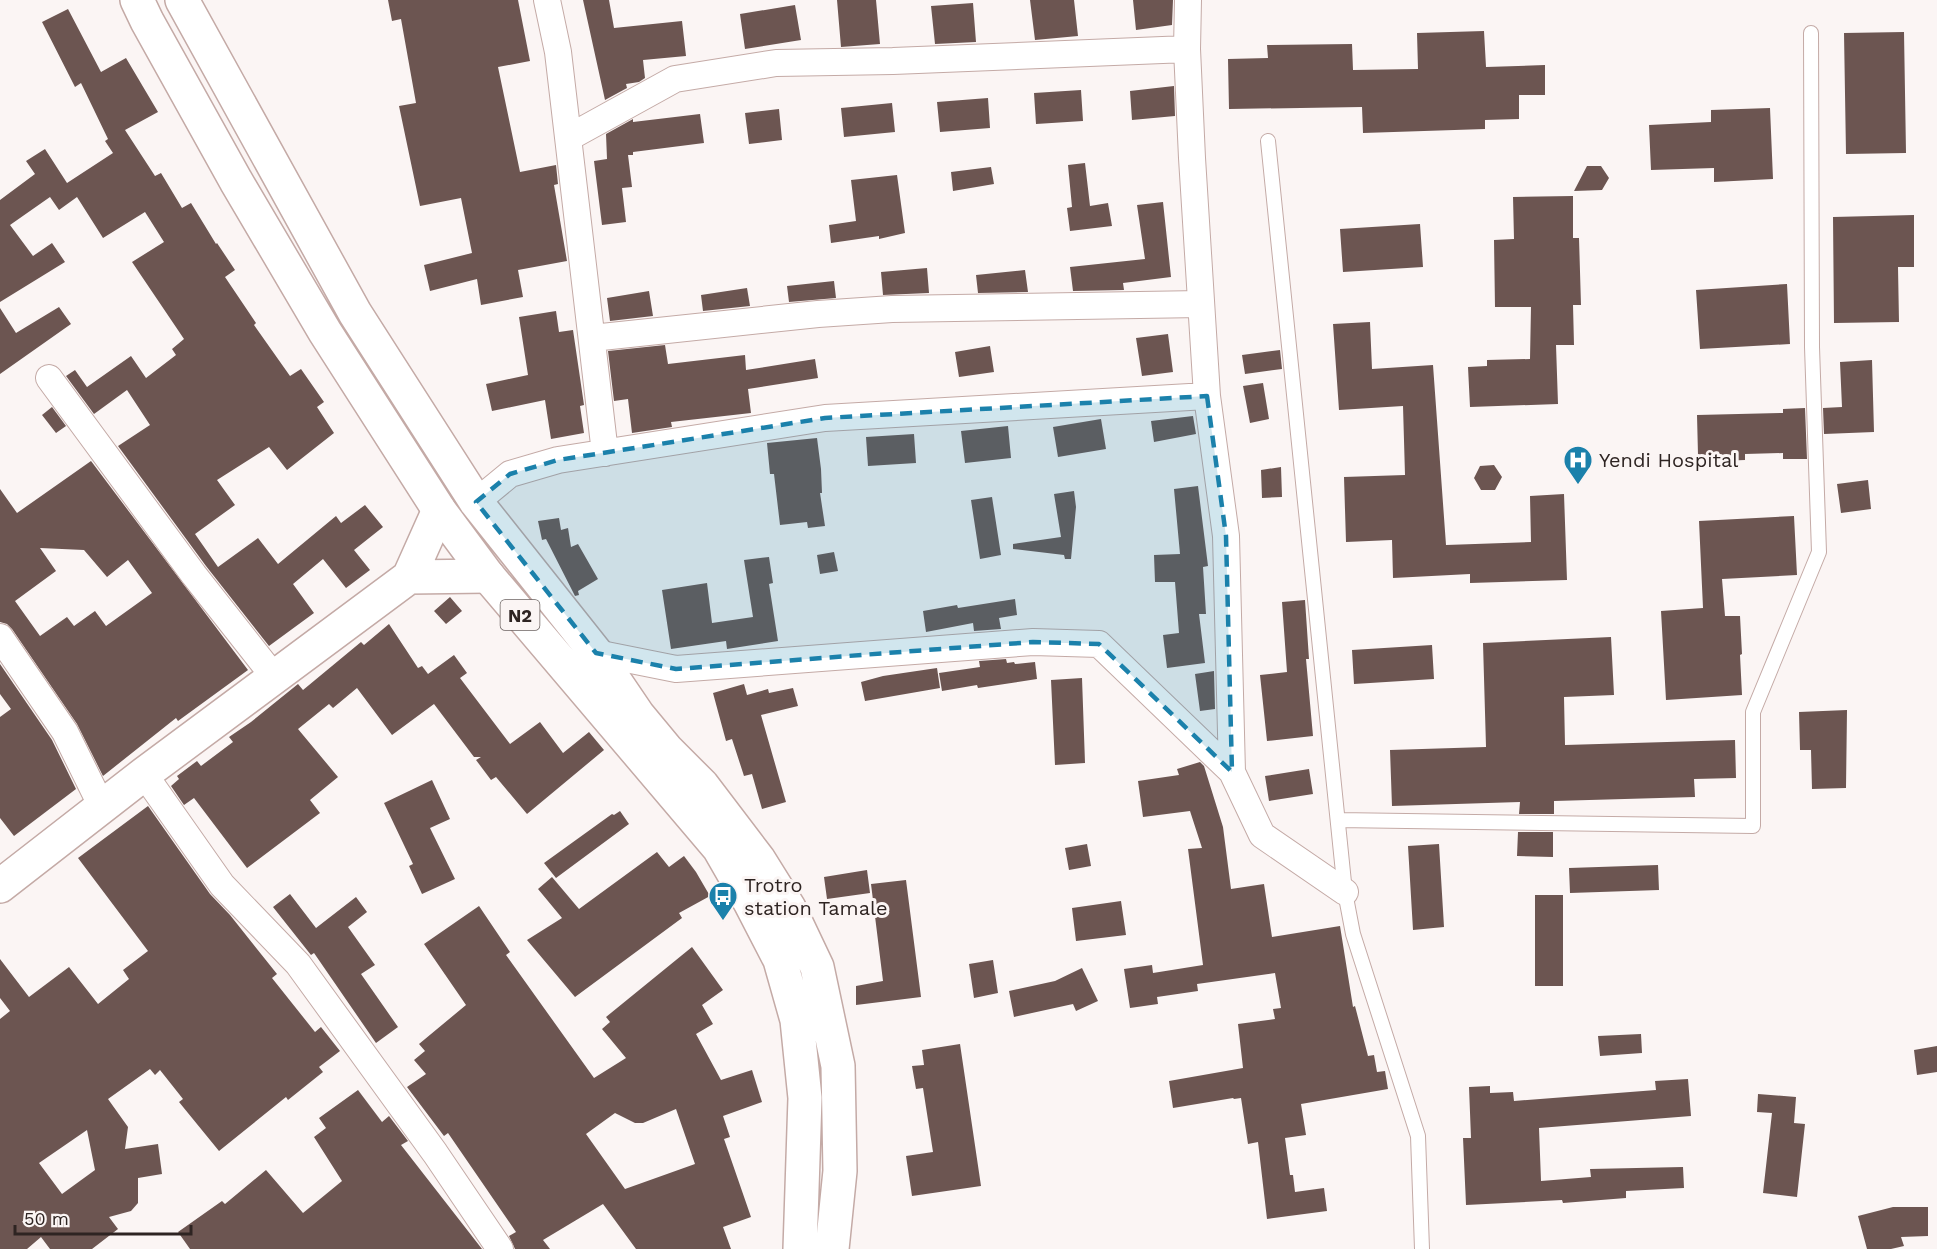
<svg xmlns="http://www.w3.org/2000/svg" width="1937" height="1249" font-family="'Work Sans',sans-serif">
	<style>
		.building { fill: #6c5551; fill-rule: evenodd }
		.lines { fill: none; stroke-linecap: round; stroke-linejoin: round }
		.lane-casing { stroke: #c4aaa6; stroke-width: 16 }
		.street-casing { stroke: #c4aaa6; stroke-width: 28 }
		.secondary-casing { stroke: #c4aaa6; stroke-width: 36 }
		.highway-casing { stroke: #c4aaa6; stroke-width: 36 }
		.lane { stroke: #fff; stroke-width: 14 }
		.street { stroke: #fff; stroke-width: 26 }
		.secondary { stroke: #fff; stroke-width: 33 }
		.highway { stroke: #fff; stroke-width: 33 }
		.marked { fill: #1b81ab; fill-opacity: 0.2; stroke: #1b81ab; stroke-width: 4.5; stroke-dasharray: 12 8; stroke-linejoin: round }
		.labels { text-anchor: middle; dominant-baseline: central; stroke-width: 6; stroke-linejoin: round; paint-order: stroke }
		.shield { fill: #fbf5f4; stroke: #6c6361; stroke-width: 1.5 }
		.shield-label { font-size: 18px; font-weight: bold; fill: #2e2422 }
		.poi-label { font-size: 20px; fill: #2e2422; stroke: #fbf5f4; text-anchor: start }
	</style>
	<rect width="100%" height="100%" fill="#fbf5f4"/>
	<path class="building" d="M388,0H518L530,61L498,67L520,172L556,165L558,184L554,185L567,261L518,270L523,297L481,305L477,279L430,291L424,265L472,253L461,198L420,206L399,106L416,103L401,19L392,21Z
		M583,0H609L614,28L682,21L686,56L643,60L645,78L639,82L626,84L627,88L605,100Z
		M837,0H876L880,44L841,47Z
		M1030,0H1074L1078,36L1035,40Z
		M1133,0H1173L1172,25L1136,30Z
		M973,3L976,42L935,44L931,6Z
		M795,5L801,40L745,49L740,14Z
		M68,9L101,72L126,58L158,112L125,130L155,176L161,173L182,208L191,203L216,244L217,243L235,270L225,277L256,323L254,325L290,376L301,369L324,402L317,407L334,433L287,470L269,447L217,480L235,505L195,534L218,567L258,538L278,564L336,516L341,523L365,505L383,527L354,550L370,570L346,588L323,559L293,584L314,613L269,646L206,566L118,446L150,425L127,390L94,414L66,376L75,370L87,387L131,356L146,378L176,355L172,349L184,339L132,262L164,242L145,212L103,238L77,197L59,210L50,197L10,225L33,256L52,243L65,262L0,302V200L35,174L26,161L45,149L67,183L113,153L105,141L108,139L81,83L75,87L42,22Z
		M1484,31L1486,67L1545,65V95H1519V119L1485,120V129L1363,133L1362,107L1229,109L1228,59L1268,58L1267,45L1352,44L1353,70L1418,69L1417,33Z
		M1904,32L1906,153L1846,154L1844,33Z
		M1174,86L1175,116L1132,120L1130,91Z
		M1081,90L1083,121L1036,124L1034,93Z
		M988,98L990,128L940,132L937,102Z
		M892,103L895,132L844,137L841,108Z
		M1770,108L1773,179L1714,182V168L1651,170L1649,125L1711,122V110Z
		M779,109L782,140L749,144L745,113Z
		M700,114L704,143L633,152V155H628L632,187L622,188L626,222L602,225L594,161L607,159L606,134L633,119V122Z
		M1085,163L1090,206L1108,203L1112,226L1070,231L1067,208L1072,207L1068,165Z
		M1587,166H1601L1609,178L1602,190L1574,191Z
		M991,167L994,184L953,191L951,172Z
		M897,175L905,233L879,239V236L831,243L829,225L856,221L851,180Z
		M1573,196V238H1579L1581,305H1573L1574,345H1556L1558,404L1470,407L1468,367L1487,366V360L1530,359L1531,307H1495L1494,240L1514,239L1513,197Z
		M1163,202L1171,277L1123,283L1124,290L1073,291L1070,267L1145,259L1137,205Z
		M1914,215V267H1898L1899,322L1834,323L1833,217Z
		M1420,224L1423,267L1343,272L1340,229Z
		M927,268L929,293L883,295L881,272Z
		M1025,270L1028,292L978,293L976,275Z
		M834,281L836,298L789,302L787,286Z
		M1787,284L1790,344L1700,349L1696,290Z
		M747,288L750,306L703,311L701,295Z
		M649,291L653,316L610,321L607,298Z
		M59,307L71,324L0,374V308L16,333Z
		M556,311L559,332L573,330L584,405L580,406L584,433L551,439L545,400L492,411L486,384L528,375L519,317Z
		M1370,322L1372,369L1433,365L1446,545L1531,542L1530,496L1564,494L1567,580L1470,583V574L1393,578L1392,540L1346,542L1344,477L1405,475L1403,406L1339,410L1333,324Z
		M1168,334L1173,372L1142,376L1136,338Z
		M665,345L668,364L745,355L746,370L815,359L818,378L748,389L751,413L671,422L672,427L632,433L628,399L614,401L608,351Z
		M990,346L994,372L959,377L955,352Z
		M1280,350L1282,369L1245,374L1242,355Z
		M1872,360L1874,432L1824,434L1823,408L1842,407L1840,362Z
		M1263,383L1269,419L1250,423L1243,386Z
		M52,407L66,426L56,433L42,415Z
		M1805,408L1807,459H1783V453L1745,454V460L1719,461V455H1698L1697,415L1783,413V409Z
		M1193,416L1196,434L1154,442L1151,421Z
		M1101,419L1106,449L1058,457L1053,427Z
		M1008,426L1011,458L965,463L961,431Z
		M914,434L916,463L868,466L866,437Z
		M817,438L821,469L822,493H820L825,526L808,528L807,522L780,525L774,474H770L767,443Z
		M91,461L248,670L178,721L176,718L103,776L77,724L12,629L7,624L0,622V489L17,513ZM40,548L84,550L107,577L128,560L152,593L106,626L95,611L74,626L67,617L40,636L15,601L56,571Z
		M1494,465L1502,477L1495,490H1481L1474,478L1480,466Z
		M1281,467L1282,497L1262,498L1261,470Z
		M1868,480L1871,509L1841,513L1837,484Z
		M1198,486L1208,566L1203,567L1206,614H1199L1205,663L1167,668L1163,635L1179,633L1175,582H1155L1154,555L1180,554L1174,489Z
		M1074,491L1076,507L1071,559H1065L1064,555L1013,549V544L1061,537L1054,494Z
		M992,497L1001,555L980,559L971,500Z
		M1794,516L1797,575L1722,579L1725,616H1740L1742,654L1740,655L1742,695L1666,700L1661,611L1703,608L1699,521Z
		M559,518L561,530L568,528L571,547L578,544L598,579L578,591L579,595L575,596L546,539L542,540L538,521Z
		M834,552L838,571L820,574L817,555Z
		M769,557L773,583L769,584L778,641L727,649L726,641L671,649L662,590L707,583L712,623L753,617L744,560Z
		M450,597L462,611L446,624L434,611Z
		M1015,599L1017,615L999,618L1001,629L974,631L973,623L926,632L923,611L957,605L958,608Z
		M1305,600L1309,659H1306L1313,736L1267,741L1260,675L1287,672L1282,602Z
		M389,624L418,668L422,666L428,674L454,655L467,673L460,678L510,744L540,722L563,753L589,732L604,750L527,814L496,777L491,780L476,760L481,757H474L434,704L392,735L357,688L333,708L329,704L298,729L338,777L310,800L320,813L247,868L194,798L184,805L171,786L179,779L177,776L197,761L201,766L233,742L229,737L251,722L298,684L303,690L361,642L364,645Z
		M1611,637L1614,695L1564,697L1565,745L1735,740L1736,778L1694,779L1695,797L1554,801V814H1519L1520,802L1392,806L1390,750L1486,747L1483,643Z
		M1432,645L1434,679L1354,684L1352,650Z
		M1006,659L1007,663L1014,662L1015,664L1035,662L1037,679L978,688L977,685L942,691L939,673L980,667L979,661Z
		M0,664L52,740L76,789L14,836L0,818V717L11,709L0,694Z
		M937,668L940,688L865,701L861,682L883,676Z
		M1214,671L1215,709L1200,711L1195,674Z
		M1082,678L1085,763L1055,765L1051,680Z
		M744,684L747,695L768,689L769,693L793,688L798,706L761,715L786,802L762,809L752,774L744,776L732,739L726,741L713,693Z
		M1847,710L1846,788L1812,789L1811,750H1800L1799,712Z
		M1200,762L1204,766L1223,827L1231,889L1264,884L1272,937L1340,926L1353,1007L1355,1006L1368,1056L1374,1055L1377,1072L1385,1071L1388,1089L1301,1104L1306,1135L1285,1138L1290,1175H1293L1295,1192L1324,1188L1327,1211L1267,1219L1258,1142L1248,1144L1241,1098L1234,1099L1233,1098L1173,1108L1169,1081L1243,1068L1238,1024L1275,1019L1273,1009L1281,1008L1275,973L1197,984L1198,991L1157,997L1158,1004L1130,1008L1124,969L1152,965L1153,973L1203,965L1188,849L1202,848L1190,811L1143,817L1138,781L1179,775L1177,769Z
		M1309,769L1313,794L1269,801L1265,776Z
		M432,780L450,819L430,828L455,879L422,894L409,866L413,864L384,803Z
		M148,806L210,894L230,915L277,974L272,978L315,1032L321,1027L340,1051L319,1067L323,1072L288,1100L286,1097L219,1151L179,1102L183,1099L160,1070L155,1075L150,1069L108,1099L128,1127L125,1149L158,1144L162,1174L138,1178V1203L131,1211L109,1217L118,1229L92,1249H50L41,1237L27,1249H0V1019L10,1011L0,998V959L29,997L69,967L98,1004L129,979L123,970L148,951L78,858ZM87,1130L95,1170L62,1194L39,1163Z
		M620,811L629,824L556,878L544,863L612,814L614,815Z
		M1518,832H1553V857L1517,856Z
		M1087,844L1091,866L1069,870L1065,848Z
		M1439,844L1444,927L1413,930L1408,846Z
		M657,852L669,867L684,856L696,872L710,896L679,913L682,918L575,997L527,940L562,918L538,889L552,877L579,909Z
		M1658,865L1659,890L1570,893L1569,868Z
		M867,870L870,893L827,899L824,877Z
		M906,880L921,997L856,1005V986L883,981L871,884Z
		M290,894L316,928L356,897L367,912L348,927L375,965L361,974L398,1027L376,1043L314,953L311,955L273,907Z
		M1535,895H1563V986H1535Z
		M1121,901L1126,935L1076,941L1072,908Z
		M479,906L510,952L506,955L594,1078L626,1058L602,1029L610,1022L606,1017L692,947L723,990L702,1005L713,1024L696,1034L721,1080L752,1070L762,1102L723,1116L730,1137L724,1139L751,1217L723,1227L731,1249H636L603,1204L543,1240L550,1249H515L509,1236L516,1232L448,1133L444,1136L407,1087L426,1074L414,1060L425,1051L419,1044L466,1005L424,944ZM676,1109L695,1164L625,1189L586,1134L615,1113L635,1123H643Z
		M993,960L998,993L974,998L969,964Z
		M1082,968L1098,1001L1076,1011L1073,1004L1014,1017L1009,991L1055,981Z
		M1641,1034L1642,1053L1600,1056L1598,1036Z
		M960,1044L981,1186L912,1196L906,1156L933,1152L923,1088L916,1089L912,1066L924,1065L922,1050Z
		M1937,1046V1072L1917,1075L1914,1050Z
		M1688,1079L1691,1116L1539,1128L1541,1181L1591,1177L1590,1169L1683,1167L1684,1188L1626,1191V1198L1563,1203L1562,1200L1466,1205L1463,1138H1471L1469,1087L1490,1086V1093L1513,1092L1514,1101L1656,1090L1655,1081Z
		M358,1090L382,1122L389,1116L408,1141L401,1145L482,1249H190L178,1232L222,1201L225,1204L266,1170L303,1213L342,1181L314,1137L326,1128L319,1118Z
		M1758,1094L1796,1097L1794,1123L1805,1124L1797,1197L1763,1193L1772,1113L1757,1112Z
		M1893,1207H1928V1236L1901,1237L1904,1246L1891,1249H1867L1858,1216Z"/>
	<g class="lines">
		<g class="lane-casing">
			<path id="lane" d="M1268,141L1345,892L1353,934L1418,1136L1422,1249
				M1338,820L1753,826V712L1819,552L1812,347L1811,33"/>
		</g>
		<g class="street-casing">
			<path id="street" d="M547,0L558,52L605,453
				M1188,0L1187,49L1192,158L1207,396L1226,536L1232,772L1262,835L1345,892
				M568,138L675,79L776,63L893,61L1187,49
				M592,338L818,314L892,309L1201,304
				M49,378L194,575L275,678
				M476,502L510,474L558,460L825,418L1207,396
				M0,637L65,732L102,807
				M596,653L676,669L1033,642L1099,644L1232,772
				M144,774L222,885L298,964L435,1153L500,1249"/>
		</g>
		<g class="secondary-casing">
			<path id="secondary" d="M409,577L488,576
				M0,886L144,774L409,577L439,510"/>
		</g>
		<g class="highway-casing">
			<path id="highway" d="M137,0L147,21L236,181L325,332L439,510L488,576L719,848L750,902L780,960L797,1020L805,1098L800,1249
				M182,0L355,313L476,502L596,653L638,715L667,750L702,785L759,860L789,908L817,967L838,1066L840,1171L832,1249"/>
		</g>
		<use href="#lane" class="lane"/>
		<use href="#street" class="street"/>
		<use href="#secondary" class="secondary"/>
		<use href="#highway" class="highway"/>
	</g>
	<path class="marked" d="M1207,396L1226,536L1232,772L1099,644L1033,642L676,669L596,653L476,502L510,474L558,460L825,418Z"/>
	<defs>
		<g id="hospital-pin" transform="scale(1.5)"><path d="M0 17L-7.5 6A9.5 9.5 0 1 1 7.5 6Z" fill="#1b81ab" stroke="#fbf5f4"/><path d="M-5-5h3v3.5h4V-5h3V5h-3V1.5h-4V5h-3Z" fill="#fff"/></g>
		<g id="bus-pin" transform="scale(1.5)"><path d="M0 17L-7.5 6A9.5 9.5 0 1 1 7.5 6Z" fill="#1b81ab" stroke="#fbf5f4"/><path d="M-5-6H5V4H4V6H2V4H-2V6H-4V4H-5ZM-3.5-4V0h7V-4ZM-3.5 1.2v1.5H-2V1.2ZM2 1.2v1.5H3.5V1.2Z" fill="#fff"/></g>
	</defs>
	<g fill-rule="evenodd">
		<use href="#hospital-pin" x="1578" y="460"/>
		<use href="#bus-pin" x="723" y="896"/>
	</g>
	<g class="labels">
		<rect class="shield" x="500.5" y="600" width="39" height="30" rx="4.5"/>
		<g class="shield-label">
			<text x="520" y="615">N2</text>
		</g>
		<g class="poi-label">
			<text x="1599" y="460">Yendi Hospital</text>
			<text x="744" y="885">Trotro<tspan x="744" dy="23">station Tamale</tspan></text>
		</g>
	</g>
	<path d="M15 1225v9h176v-9" fill="none" stroke="#2e2422" stroke-width="3"/>
	<text x="24" y="1225" font-size="18" fill="#2e2422" stroke="#fbf5f4" stroke-width="4.5" paint-order="stroke">50 m</text>
</svg>
